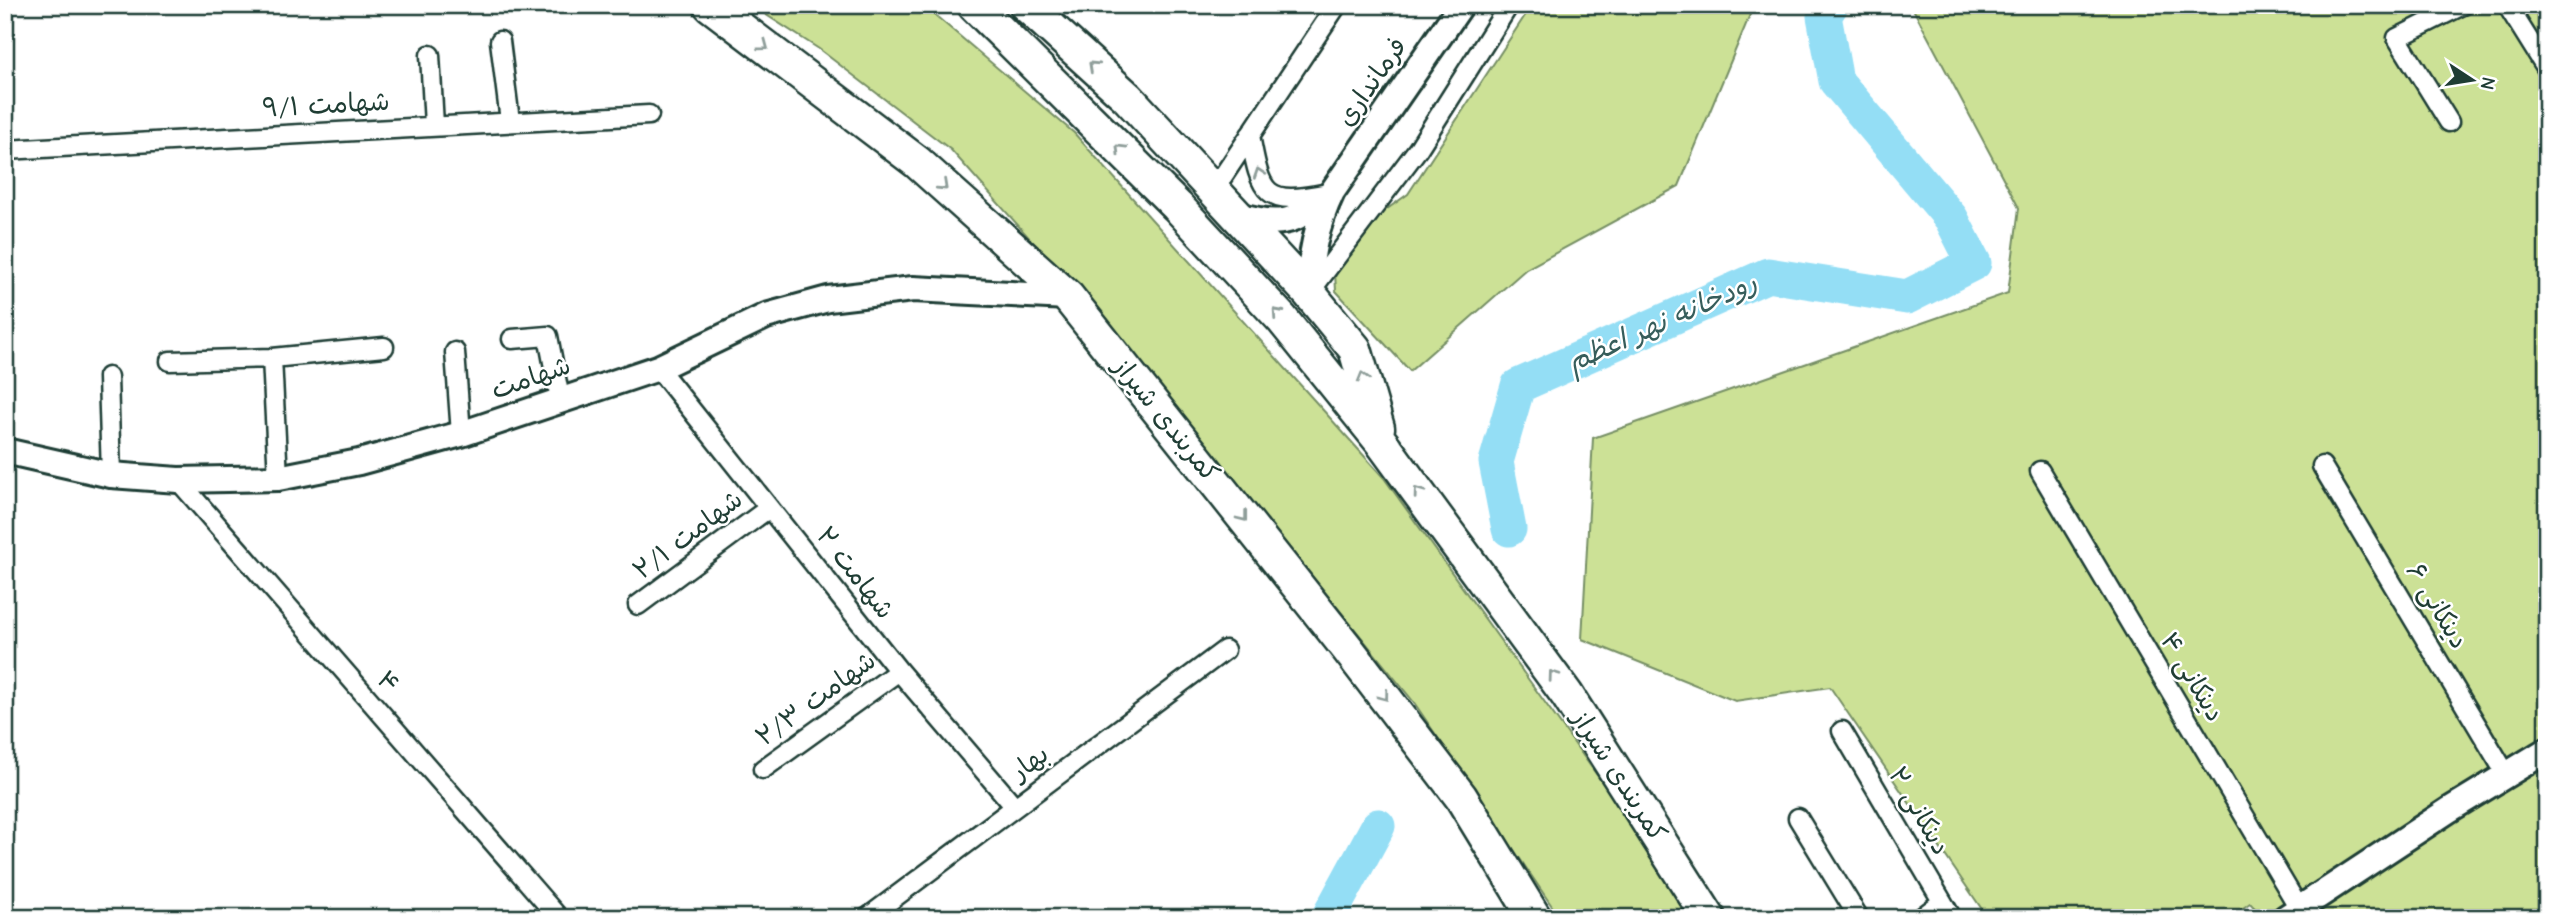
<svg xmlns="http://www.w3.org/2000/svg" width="2552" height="923" font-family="'Comic Neue','Playpen Sans Arabic',sans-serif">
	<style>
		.green { fill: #cce196; stroke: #768f65; stroke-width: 2 }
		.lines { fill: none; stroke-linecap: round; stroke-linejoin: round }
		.river { stroke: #94def5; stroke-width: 35 }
		.street-casing { stroke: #1f3d34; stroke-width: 23 }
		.secondary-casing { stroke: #1f3d34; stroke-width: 30 }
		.highway-casing { stroke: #1f3d34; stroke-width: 37 }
		.street { stroke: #fff; stroke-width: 18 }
		.secondary { stroke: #fff; stroke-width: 24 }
		.highway { stroke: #fff; stroke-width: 32 }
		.oneway { stroke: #8f9e9a }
		.labels { text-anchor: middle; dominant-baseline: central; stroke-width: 5; stroke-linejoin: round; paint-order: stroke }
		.street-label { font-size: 26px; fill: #1f3d34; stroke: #fff }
		.water-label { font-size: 28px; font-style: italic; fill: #365d5b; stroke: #fff }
	</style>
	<rect width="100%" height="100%" fill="#fff"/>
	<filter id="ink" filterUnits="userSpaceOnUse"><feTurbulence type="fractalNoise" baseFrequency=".0143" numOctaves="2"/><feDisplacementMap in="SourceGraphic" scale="14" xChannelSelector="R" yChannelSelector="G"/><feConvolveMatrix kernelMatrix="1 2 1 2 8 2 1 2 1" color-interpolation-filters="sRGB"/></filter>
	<g filter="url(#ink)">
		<path class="green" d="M751,5H923L1074,133L1384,478L1660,863L1692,918H1560L1413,701L1129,350L951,150L819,49Z
			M1532,5H1754L1679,186L1526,269L1410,371L1336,291L1335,272L1376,217L1408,194Z
			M1911,5H2547V918H2264L2250,903L2229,918H1988L1830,687L1735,701L1582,639L1593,438L2008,293L2019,208Z"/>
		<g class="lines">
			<path class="river" d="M1509,529L1496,462L1518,386L1768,275L1907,297L1974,263L1951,218L1836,81L1824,16L1831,5
				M1328,918L1378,826"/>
			<g class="street-casing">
				<path id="street" d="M2507,5L2547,69
					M500,41L510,121
					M430,55L434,125
					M2449,122L2397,38L2463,5
					M1250,135C1261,196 1265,206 1328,193
					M5,150L649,115
					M1215,188L1337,5
					M1309,293L1418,149L1509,5
					M512,339L548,336L560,399
					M455,352L461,434
					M272,358L278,478
					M170,361L272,358L384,347
					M658,368L899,671L1015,807
					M108,377L111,475
					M2322,466L2506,774
					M2040,471L2299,908
					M178,480L559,918
					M638,605L769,508
					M1842,731L1952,918
					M763,769L899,671
					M1798,818L1859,918
					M867,918L1225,650
					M1921,918L1942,902"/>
			</g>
			<g class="secondary-casing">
				<path id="secondary" d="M1238,215C1280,227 1293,224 1326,197
					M1309,293C1310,255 1316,226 1332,192L1461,5
					M5,451L111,475L178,480L278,478L359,462L461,434L658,368L766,316L828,299L913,289L1068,297
					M2285,918L2449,810L2547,750"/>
			</g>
			<g class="highway-casing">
				<path id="highway" d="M710,5L917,162L1068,297L1347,648L1461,797L1535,918
					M974,5L1177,206L1282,319L1382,443L1567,695L1709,918
					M1026,5L1127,97L1309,293L1355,349L1378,428"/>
			</g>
			<use href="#street" class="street"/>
			<use href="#secondary" class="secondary"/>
			<use href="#highway" class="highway"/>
		</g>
		<defs><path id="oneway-chevron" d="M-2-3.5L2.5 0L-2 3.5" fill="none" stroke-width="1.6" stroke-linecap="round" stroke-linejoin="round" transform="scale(1.75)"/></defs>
		<g class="oneway">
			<use href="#oneway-chevron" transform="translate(764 46) rotate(37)"/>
			<use href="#oneway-chevron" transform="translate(1093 66) rotate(-137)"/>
			<use href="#oneway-chevron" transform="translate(1120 149) rotate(-135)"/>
			<use href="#oneway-chevron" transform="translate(1259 173) rotate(-109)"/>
			<use href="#oneway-chevron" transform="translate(943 186) rotate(43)"/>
			<use href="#oneway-chevron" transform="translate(1277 313) rotate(-132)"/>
			<use href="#oneway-chevron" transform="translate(1363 377) rotate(-106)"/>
			<use href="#oneway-chevron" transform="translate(1418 492) rotate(-126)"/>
			<use href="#oneway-chevron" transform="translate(1243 517) rotate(52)"/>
			<use href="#oneway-chevron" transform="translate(1553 675) rotate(-126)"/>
			<use href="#oneway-chevron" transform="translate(1384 696) rotate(53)"/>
		</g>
	</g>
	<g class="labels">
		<g class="street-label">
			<text transform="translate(1372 82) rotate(-55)">فرمانداری</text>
			<text transform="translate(326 105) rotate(-3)">۹/۱ شهامت</text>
			<text transform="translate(531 378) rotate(-19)">شهامت</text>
			<text transform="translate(1166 420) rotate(51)">کمربندی شیراز</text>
			<text transform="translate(688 535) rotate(-37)">۲/۱ شهامت</text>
			<text transform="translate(855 573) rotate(52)">۲ شهامت</text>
			<text transform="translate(2437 606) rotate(59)">۶ دینکانی</text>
			<text transform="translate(2192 677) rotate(59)">۴ دینکانی</text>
			<text transform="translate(388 682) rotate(49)">۴</text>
			<text transform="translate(816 699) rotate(-36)">۲/۳ شهامت</text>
			<text transform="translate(1030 763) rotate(-37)">بهار</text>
			<text transform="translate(1619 776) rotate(57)">کمربندی شیراز</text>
			<text transform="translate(1919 811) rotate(60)">۲ دینکانی</text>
		</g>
		<g class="water-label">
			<text transform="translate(1662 322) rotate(-24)">رودخانه نهر اعظم</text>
		</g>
	</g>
	<rect width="2552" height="923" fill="none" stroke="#fff" stroke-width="28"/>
	<rect x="14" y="14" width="2524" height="895" fill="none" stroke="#1f3d34" stroke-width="2.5" filter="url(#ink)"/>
	<g transform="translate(2472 80) rotate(102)" stroke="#ffffff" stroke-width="5" paint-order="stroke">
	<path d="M0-5L12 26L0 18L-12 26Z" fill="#1f3d34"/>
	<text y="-10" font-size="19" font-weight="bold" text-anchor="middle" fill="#1f3d34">N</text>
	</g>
</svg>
